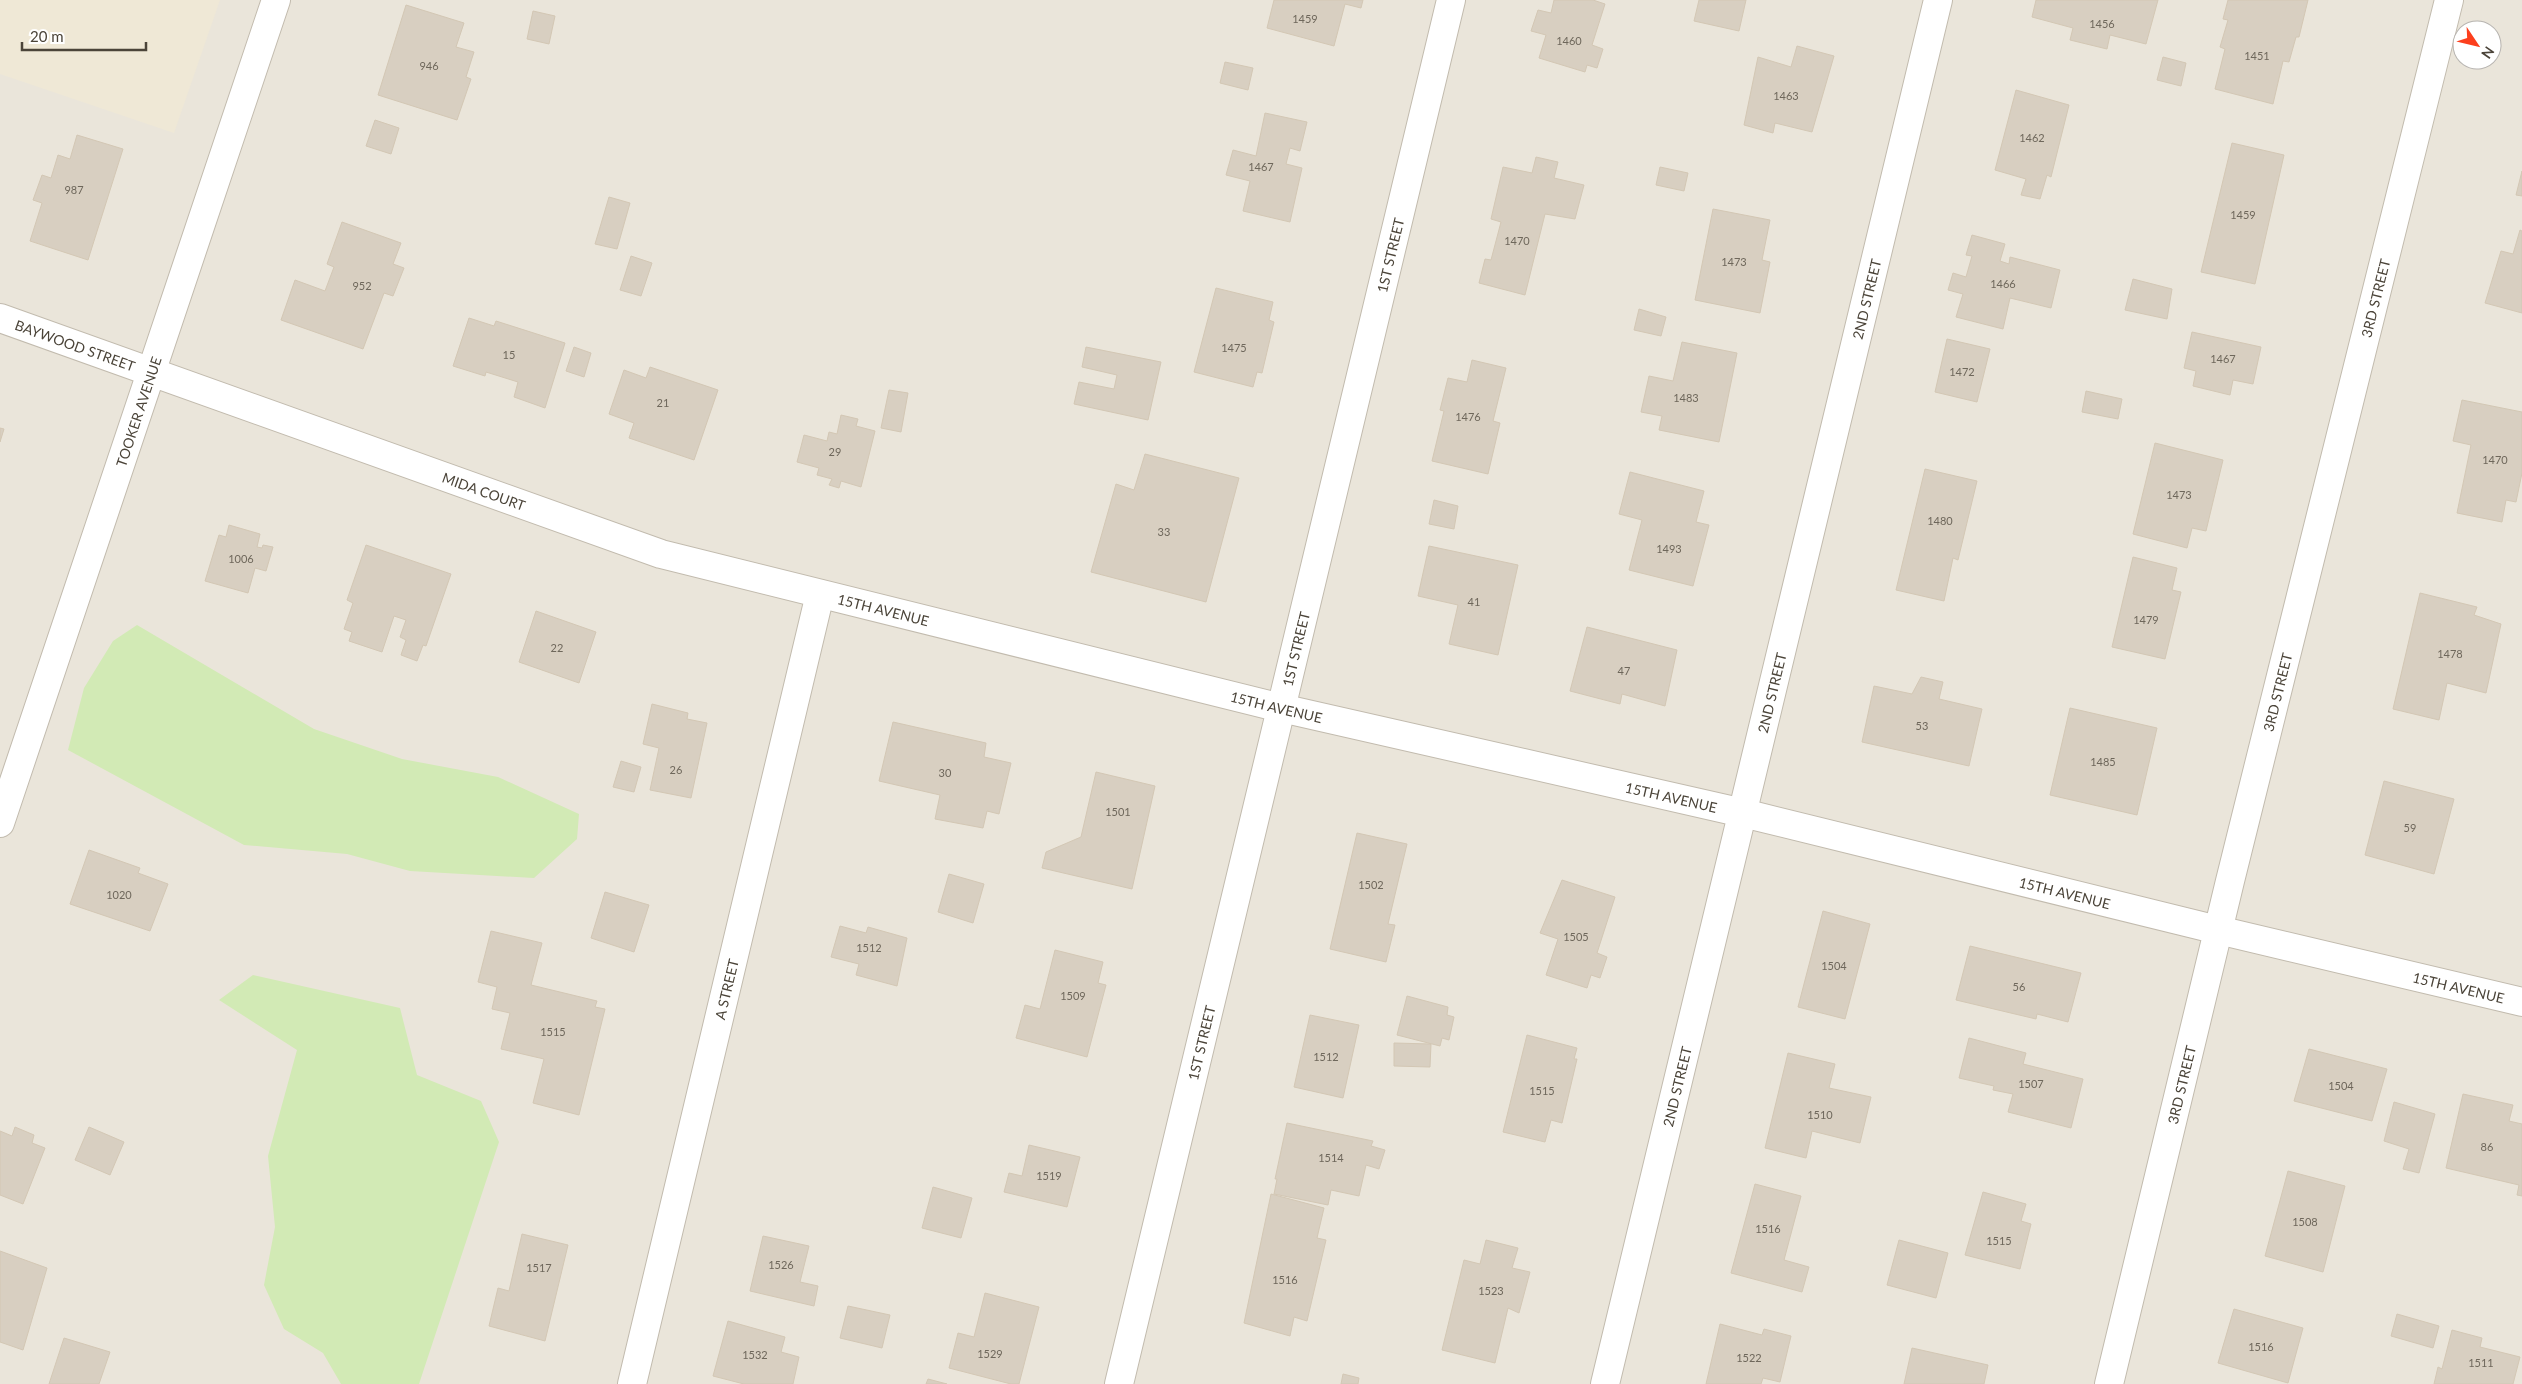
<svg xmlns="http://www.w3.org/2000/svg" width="2522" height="1384" font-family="Lato,sans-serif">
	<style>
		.residential { fill: #eae5da; fill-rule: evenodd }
		.education { fill: #efe8d6 }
		.green { fill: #d2eab5 }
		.building { fill: #d8cfc1; stroke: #d3c7b4 }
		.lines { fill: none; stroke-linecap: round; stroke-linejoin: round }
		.street-casing { stroke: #c2bbae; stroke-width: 30 }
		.street { stroke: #fff; stroke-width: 28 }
		.labels { text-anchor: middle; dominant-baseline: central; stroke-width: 4; stroke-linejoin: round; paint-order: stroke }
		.number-label { font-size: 11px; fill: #6e675b }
		.street-label { font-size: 14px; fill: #4b4439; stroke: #fff }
	</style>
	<rect width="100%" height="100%" fill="#f6f3ec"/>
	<path class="residential" d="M0,0H2522V1384H0ZM2462,30H2492V60H2462Z"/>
	<path class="education" d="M0,0H220L174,133L0,74Z"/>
	<path class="green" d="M137,625L314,729L402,759L498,777L579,814L577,839L534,878L410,871L347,854L244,845L68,750L84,688L113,641Z
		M253,975L400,1008L417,1075L481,1101L499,1142L419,1384H341L323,1353L284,1329L264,1285L275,1227L268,1156L297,1050L219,1000Z"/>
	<path class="building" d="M1274,0H1363L1361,8L1345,4L1334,46L1267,28Z
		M1554,0H1593L1605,4L1592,45L1603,49L1597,68L1587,65L1585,72L1539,58L1546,35L1531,31L1538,10L1551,13Z
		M1699,0H1746L1739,31L1694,21Z
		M2036,0H2158L2146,44L2110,35L2107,49L2070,40L2073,28L2032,17Z
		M2228,0H2308L2299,37H2296L2289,62L2283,61L2273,104L2215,89L2225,49L2220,47L2228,20L2223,19Z
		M406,5L464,23L456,47L474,52L466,77L471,79L457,120L378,95Z
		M533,11L555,16L549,44L527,39Z
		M1797,46L1834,56L1812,132L1775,123L1773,133L1744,125L1758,57L1791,67Z
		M2163,57L2186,63L2181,86L2157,80Z
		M1225,62L1253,68L1248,90L1220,83Z
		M2016,90L2069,105L2051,177L2047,175L2040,199L2021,195L2026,179L1995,170Z
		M1265,113L1307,122L1300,151L1290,148L1286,164L1302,168L1290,222L1243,211L1250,181L1226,175L1233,150L1256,156Z
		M375,120L399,128L391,154L366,146Z
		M77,135L123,149L88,260L30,241L42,203L33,200L42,175L51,178L58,155L70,159Z
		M2232,143L2284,155L2255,284L2201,272Z
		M1536,157L1558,162L1554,178L1584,185L1575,219L1545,214L1525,295L1479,283L1485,259L1491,260L1501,222L1491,219L1503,167L1532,173Z
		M1660,167L1688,173L1684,191L1656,185Z
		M2522,171V196L2516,195Z
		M609,197L630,203L617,249L595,244Z
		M1713,209L1770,220L1762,260L1770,262L1760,313L1695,300Z
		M342,222L401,243L393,264L404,268L393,296L384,293L363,349L281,320L295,280L325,291L334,267L327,264Z
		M2520,230L2522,231V313L2485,303L2501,251L2513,254Z
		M1972,235L2005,244L2000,261L2009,264L2010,257L2060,270L2051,308L2010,298L2003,329L1956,317L1963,294L1948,290L1953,273L1966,277L1972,256L1966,255Z
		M631,256L652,263L641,296L620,290Z
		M2133,279L2172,289L2167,319L2125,310Z
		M1216,288L1273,302L1269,320L1274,322L1262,373L1257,372L1253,387L1194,372Z
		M1639,309L1666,317L1661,336L1634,330Z
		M469,318L494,326L496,321L565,343L545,408L514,397L518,382L486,372L485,376L453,366Z
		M2192,332L2261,347L2253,384L2233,380L2230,395L2193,386L2196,371L2184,368Z
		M1947,339L1990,349L1977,402L1935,392Z
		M1682,342L1737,353L1719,442L1659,430L1662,416L1641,412L1649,376L1673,381Z
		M574,347L591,353L584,377L566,371Z
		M1086,347L1161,362L1148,420L1074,404L1079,382L1114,389L1117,375L1082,367Z
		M1472,360L1506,368L1493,421L1500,423L1488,474L1432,461L1444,411L1440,410L1448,378L1467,382Z
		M650,367L718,390L694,460L629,438L634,423L609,414L624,370L646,378Z
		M889,390L908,393L901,432L881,428Z
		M2086,391L2122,399L2118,419L2082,412Z
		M2462,400L2522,412V473L2516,502L2506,500L2502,522L2457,513L2471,445L2453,441Z
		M841,415L858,419L856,426L875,431L861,487L841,481L839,488L829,485L832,479L817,475L819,468L797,462L804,435L827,441L829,432L837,434Z
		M0,428L4,429L0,442Z
		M2155,443L2223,460L2206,531L2192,528L2187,548L2133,534Z
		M1145,454L1239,478L1206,602L1091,572L1116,484L1134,490Z
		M1925,469L1977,481L1958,560L1953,558L1944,601L1896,590Z
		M1630,472L1704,491L1696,522L1709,525L1693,586L1629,570L1642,520L1619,514Z
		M1434,500L1458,506L1454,529L1429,524Z
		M229,525L260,534L257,547L262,548L263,545L273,547L266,571L255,568L248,593L205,581L219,535L226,537Z
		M366,545L451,574L426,646L423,645L417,661L401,655L406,640L400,637L406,620L394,616L382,652L349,641L352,632L344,629L353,603L347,600Z
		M1429,546L1518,565L1498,655L1449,644L1458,605L1418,596Z
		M2133,557L2177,568L2172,590L2181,592L2165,659L2112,647Z
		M2420,593L2477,607L2474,615L2501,624L2486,693L2447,683L2439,720L2393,709Z
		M536,611L596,632L579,683L519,662Z
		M1587,627L1677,650L1665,706L1622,694L1620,704L1570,691Z
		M1921,677L1943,682L1939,699L1982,709L1969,766L1862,742L1874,686L1912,694Z
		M652,704L688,713L687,719L707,723L691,798L650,790L659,748L643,744Z
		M2070,708L2157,728L2137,815L2050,795Z
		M893,722L986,743L984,757L1011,763L999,814L987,811L983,828L935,819L940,795L879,781Z
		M621,761L641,767L634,792L613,787Z
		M1096,772L1155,786L1132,889L1042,868L1046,852L1081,837Z
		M2384,781L2454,799L2434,874L2365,855Z
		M1357,833L1407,844L1388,924L1395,925L1386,962L1330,949Z
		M89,850L140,868L138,873L168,884L150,931L70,904Z
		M949,874L984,884L973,923L938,912Z
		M1562,880L1615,897L1597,953L1607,957L1600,978L1591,975L1587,988L1546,975L1558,939L1540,933Z
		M605,892L649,905L634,952L591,938Z
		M1823,911L1870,924L1845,1019L1798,1007Z
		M840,926L866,933L868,927L907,938L897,986L856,975L859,964L831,957Z
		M491,931L542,943L531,985L597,1001L595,1007L605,1009L579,1115L533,1103L544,1059L501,1049L510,1013L492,1009L497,987L478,982Z
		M1970,946L2081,973L2068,1022L2037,1014L2036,1019L1956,1000Z
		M1055,950L1103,962L1098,983L1106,985L1087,1057L1016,1038L1025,1005L1040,1009Z
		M1407,996L1448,1007L1447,1015L1454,1017L1449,1040L1442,1038L1440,1046L1397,1035Z
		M1310,1015L1359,1025L1343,1098L1294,1087Z
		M1527,1035L1577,1048L1574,1059H1577L1562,1123L1551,1120L1545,1142L1503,1132Z
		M1969,1038L2026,1053L2023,1064L2083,1079L2071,1128L2008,1112L2013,1094L1993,1090L1994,1086L1959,1078Z
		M1394,1043L1431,1044L1430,1067L1394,1066Z
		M2309,1049L2387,1069L2372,1121L2294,1101Z
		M1788,1053L1835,1064L1829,1088L1871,1097L1860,1143L1812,1131L1806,1158L1765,1148Z
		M2463,1094L2513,1105L2509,1121L2522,1124V1196L2517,1195L2519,1185L2446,1168Z
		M2394,1102L2435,1114L2419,1173L2403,1169L2409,1149L2384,1141Z
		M1287,1123L1373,1141L1371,1146L1385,1150L1379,1169L1366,1165L1359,1196L1331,1190L1328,1205L1274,1194L1277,1179H1275Z
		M15,1127L34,1135L32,1143L45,1148L23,1204L0,1195V1131L12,1136Z
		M89,1127L124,1142L110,1175L75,1160Z
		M1029,1145L1080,1157L1067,1207L1004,1192L1009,1173L1022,1176Z
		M2288,1171L2345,1186L2323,1272L2265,1256Z
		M1755,1184L1801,1196L1784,1260L1809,1267L1802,1292L1731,1273Z
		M933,1187L972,1198L961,1238L922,1228Z
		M1983,1192L2026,1204L2021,1221L2031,1224L2020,1269L1965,1255Z
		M1271,1194L1324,1208L1317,1238L1326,1240L1307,1321L1294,1317L1290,1336L1244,1323Z
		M522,1234L568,1245L545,1341L489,1326L498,1288L509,1291Z
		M763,1236L809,1246L800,1282L818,1286L814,1306L750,1291Z
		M1486,1240L1518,1248L1512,1268L1530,1272L1519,1313L1508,1308L1495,1363L1442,1350L1464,1260L1480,1264Z
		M1899,1240L1948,1253L1936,1298L1887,1285Z
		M0,1251L47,1268L23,1350L0,1342Z
		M985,1293L1039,1307L1019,1384H1011L949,1368L958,1333L974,1337Z
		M848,1306L890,1315L882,1348L840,1338Z
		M2234,1309L2303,1328L2288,1383L2218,1363Z
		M2397,1314L2439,1326L2433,1348L2391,1336Z
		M728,1321L785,1337L781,1352L799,1357L793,1384H744L713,1376Z
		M1720,1324L1762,1335L1764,1329L1791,1336L1780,1382L1763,1378L1761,1384H1706Z
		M2452,1330L2482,1338L2480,1347L2520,1357L2513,1384H2434L2438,1367L2442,1369Z
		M64,1338L110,1352L99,1384H49Z
		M1912,1348L1988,1365L1984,1384H1904Z
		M1343,1374L1359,1378L1358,1384H1341Z
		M928,1379L947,1384H926Z"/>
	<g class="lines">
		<g class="street-casing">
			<g id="street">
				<path id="s1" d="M0,318L661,554L1281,708L1743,813L2218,930L2522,1002"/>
				<path id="s2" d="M0,823L276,0"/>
				<path id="s3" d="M632,1384L820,594"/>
				<path id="s4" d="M1119,1384L1451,0"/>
				<path id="s5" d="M1605,1384L1938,0"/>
				<path id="s6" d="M2109,1384L2230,881L2449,0"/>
			</g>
		</g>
		<use href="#street" class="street"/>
	</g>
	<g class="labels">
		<g class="number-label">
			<text x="1305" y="18">1459</text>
			<text x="2102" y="23">1456</text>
			<text x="1569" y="40">1460</text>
			<text x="2257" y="55">1451</text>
			<text x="429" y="65">946</text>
			<text x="1786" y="95">1463</text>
			<text x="2032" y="137">1462</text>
			<text x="1261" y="166">1467</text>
			<text x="74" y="189">987</text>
			<text x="2243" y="214">1459</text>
			<text x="1517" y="240">1470</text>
			<text x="1734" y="261">1473</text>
			<text x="2003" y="283">1466</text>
			<text x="362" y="285">952</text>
			<text x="1234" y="347">1475</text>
			<text x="509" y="354">15</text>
			<text x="2223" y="358">1467</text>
			<text x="1962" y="371">1472</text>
			<text x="1686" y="397">1483</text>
			<text x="663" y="402">21</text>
			<text x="1468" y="416">1476</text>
			<text x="835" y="451">29</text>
			<text x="2495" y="459">1470</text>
			<text x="2179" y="494">1473</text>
			<text x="1940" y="520">1480</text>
			<text x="1164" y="531">33</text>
			<text x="1669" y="548">1493</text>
			<text x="241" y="558">1006</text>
			<text x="1474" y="601">41</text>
			<text x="2146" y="619">1479</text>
			<text x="557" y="647">22</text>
			<text x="2450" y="653">1478</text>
			<text x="1624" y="670">47</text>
			<text x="1922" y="725">53</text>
			<text x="2103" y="761">1485</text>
			<text x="676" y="769">26</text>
			<text x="945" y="772">30</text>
			<text x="1118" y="811">1501</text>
			<text x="2410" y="827">59</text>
			<text x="1371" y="884">1502</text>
			<text x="119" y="894">1020</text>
			<text x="1576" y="936">1505</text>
			<text x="869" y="947">1512</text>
			<text x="1834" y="965">1504</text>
			<text x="2019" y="986">56</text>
			<text x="1073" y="995">1509</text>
			<text x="553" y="1031">1515</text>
			<text x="1326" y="1056">1512</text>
			<text x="2031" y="1083">1507</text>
			<text x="2341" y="1085">1504</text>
			<text x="1542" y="1090">1515</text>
			<text x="1820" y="1114">1510</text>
			<text x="2487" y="1146">86</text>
			<text x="1331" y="1157">1514</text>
			<text x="1049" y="1175">1519</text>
			<text x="2305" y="1221">1508</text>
			<text x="1768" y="1228">1516</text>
			<text x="1999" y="1240">1515</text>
			<text x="781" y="1264">1526</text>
			<text x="539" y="1267">1517</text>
			<text x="1285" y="1279">1516</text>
			<text x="1491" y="1290">1523</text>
			<text x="2261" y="1346">1516</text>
			<text x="990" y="1353">1529</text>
			<text x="755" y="1354">1532</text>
			<text x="1749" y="1357">1522</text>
			<text x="2481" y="1362">1511</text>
		</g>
		<g class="street-label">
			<text stroke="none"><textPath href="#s4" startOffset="1161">1ST STREET</textPath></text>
			<text stroke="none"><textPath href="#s5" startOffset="1116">2ND STREET</textPath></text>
			<text stroke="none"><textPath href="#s6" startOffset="1118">3RD STREET</textPath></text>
			<text stroke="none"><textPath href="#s1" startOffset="80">BAYWOOD STREET</textPath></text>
			<text stroke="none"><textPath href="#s2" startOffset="434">TOOKER AVENUE</textPath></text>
			<text stroke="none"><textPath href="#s1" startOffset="514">MIDA COURT</textPath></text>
			<text stroke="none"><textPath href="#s1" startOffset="931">15TH AVENUE</textPath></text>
			<text stroke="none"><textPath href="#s4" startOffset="756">1ST STREET</textPath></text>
			<text stroke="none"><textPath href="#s5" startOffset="711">2ND STREET</textPath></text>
			<text stroke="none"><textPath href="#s6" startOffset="712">3RD STREET</textPath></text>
			<text stroke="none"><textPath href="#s1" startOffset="1336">15TH AVENUE</textPath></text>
			<text stroke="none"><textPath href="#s1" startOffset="1741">15TH AVENUE</textPath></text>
			<text stroke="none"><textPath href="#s1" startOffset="2146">15TH AVENUE</textPath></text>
			<text stroke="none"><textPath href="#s1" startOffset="2551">15TH AVENUE</textPath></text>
			<text stroke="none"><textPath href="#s3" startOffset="406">A STREET</textPath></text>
			<text stroke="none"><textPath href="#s4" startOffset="351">1ST STREET</textPath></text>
			<text stroke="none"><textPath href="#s6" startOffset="308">3RD STREET</textPath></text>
			<text stroke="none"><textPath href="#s5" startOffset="306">2ND STREET</textPath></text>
		</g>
	</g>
	<g transform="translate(2477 45) rotate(125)"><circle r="24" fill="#ffffff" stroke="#b7b4b0"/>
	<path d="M0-4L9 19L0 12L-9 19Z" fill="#fc3f1d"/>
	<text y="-8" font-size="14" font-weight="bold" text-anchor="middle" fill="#4b4439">N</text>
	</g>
	<path d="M22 42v8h124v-8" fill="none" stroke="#4b4439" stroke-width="2.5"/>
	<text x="30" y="42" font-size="15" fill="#4b4439" stroke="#ffffff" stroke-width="4" paint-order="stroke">20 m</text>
</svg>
